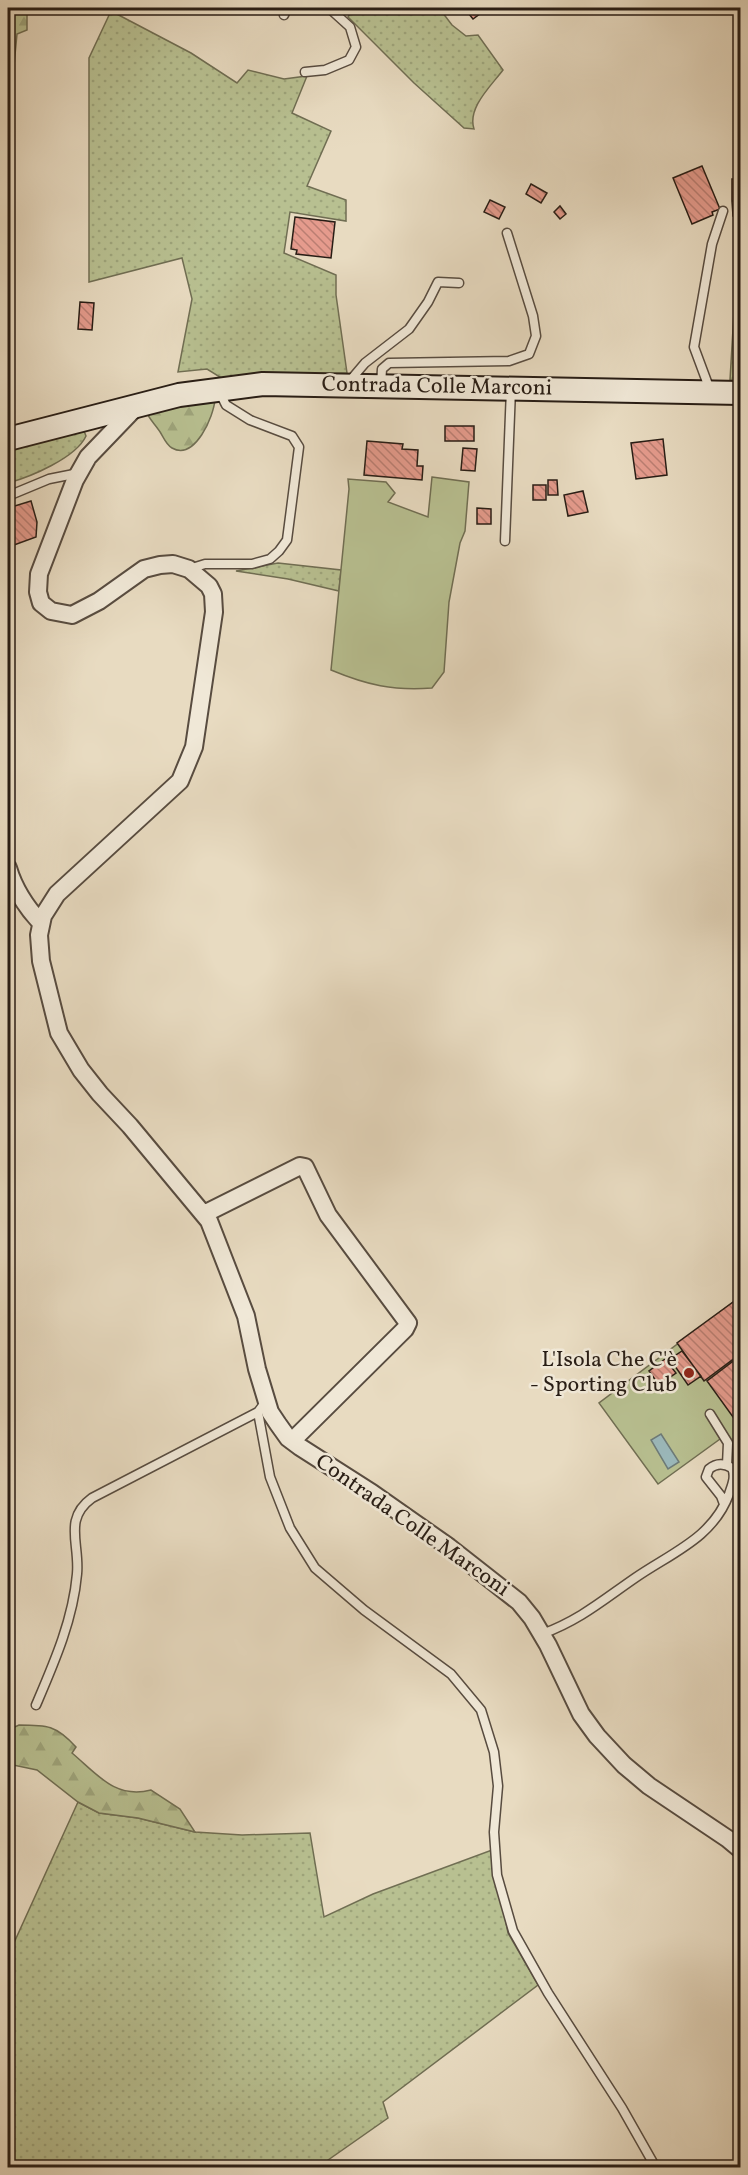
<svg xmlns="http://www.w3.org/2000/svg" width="748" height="2175" font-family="Vollkorn,serif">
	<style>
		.grass { fill: url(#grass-dots); stroke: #706e53; stroke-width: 1.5 }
		.forest { fill: url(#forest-firs); stroke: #706e53; stroke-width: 1.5 }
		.garden { fill: url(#garden-furrows); stroke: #706e53; stroke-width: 1.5 }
		.pitch { fill: #b8c091; stroke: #706e53; stroke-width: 1.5 }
		.water { fill: #9bb9bc; stroke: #6d7b79; stroke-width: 1.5 }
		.building { fill: url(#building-back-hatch); stroke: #281d15; stroke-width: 1.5 }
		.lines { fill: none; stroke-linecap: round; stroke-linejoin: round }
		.lane-casing { stroke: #584c40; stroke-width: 11 }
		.street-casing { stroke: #584c40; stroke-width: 20 }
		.secondary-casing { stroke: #281d15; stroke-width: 26 }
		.lane { stroke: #f0e8d7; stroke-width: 8 }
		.street { stroke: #f0e8d7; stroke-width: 16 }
		.secondary { stroke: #f0e8d7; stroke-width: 22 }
		.poi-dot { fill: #8f2418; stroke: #f0e8d7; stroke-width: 2 }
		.labels { text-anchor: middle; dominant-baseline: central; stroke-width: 5; stroke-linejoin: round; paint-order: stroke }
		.street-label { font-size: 22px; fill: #281d15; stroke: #f0e8d7 }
		.poi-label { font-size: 22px; fill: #281d15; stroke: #f0e8d7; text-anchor: end }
	</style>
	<defs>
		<pattern id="grass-dots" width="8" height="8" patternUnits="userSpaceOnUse" patternTransform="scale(1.5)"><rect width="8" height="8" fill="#b8c091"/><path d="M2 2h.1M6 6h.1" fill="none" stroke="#9ea57c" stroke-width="1.8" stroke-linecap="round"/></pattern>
		<pattern id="forest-firs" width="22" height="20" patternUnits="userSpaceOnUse" patternTransform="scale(1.5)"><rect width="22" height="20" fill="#b8c091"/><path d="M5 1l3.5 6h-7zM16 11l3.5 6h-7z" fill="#9ea57c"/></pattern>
		<pattern id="garden-furrows" width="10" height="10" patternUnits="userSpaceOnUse" patternTransform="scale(1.5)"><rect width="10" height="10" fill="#b8c091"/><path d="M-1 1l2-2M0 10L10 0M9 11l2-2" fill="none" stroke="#9ea57c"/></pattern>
		<pattern id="building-back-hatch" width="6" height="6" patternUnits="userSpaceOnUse" patternTransform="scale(1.5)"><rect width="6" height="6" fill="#e59b8d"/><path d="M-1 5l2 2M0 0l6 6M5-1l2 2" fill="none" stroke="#ba7e72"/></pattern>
	</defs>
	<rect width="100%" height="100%" fill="#e8dbc1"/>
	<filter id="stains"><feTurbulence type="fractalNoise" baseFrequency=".00333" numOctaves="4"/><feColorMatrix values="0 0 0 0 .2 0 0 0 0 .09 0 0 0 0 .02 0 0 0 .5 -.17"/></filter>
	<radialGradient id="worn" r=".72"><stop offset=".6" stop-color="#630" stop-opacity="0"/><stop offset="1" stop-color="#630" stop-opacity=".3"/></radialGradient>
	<path class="grass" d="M354,8H439L452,25L466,36L478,35L503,70C491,86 467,108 474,129L464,128L414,83L348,17Z
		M111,11L191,53L237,83L248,70L284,79L307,76L292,113L331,131L307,186L346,200V221L290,212L284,253L336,275V295L347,373L223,379L207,369L178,372L192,299L182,258L89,282V58Z
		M82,426L86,436C76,458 30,477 8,483V445Z
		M278,563L341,570L339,591L288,579L236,571Z
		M78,1802L99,1813L138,1818L195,1832L242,1835L310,1833L324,1917L373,1894L492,1850L508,1933L538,1985L383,2102L388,2118L318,2167L8,2168V1956Z"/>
	<path class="forest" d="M9,8H27V30L17,34L8,128Z
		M215,399C214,416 195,461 172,448C165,444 163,435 158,429C154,423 148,418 146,410Z
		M19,1725C47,1725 56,1725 76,1747L72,1753C98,1775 115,1799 151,1790L180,1809L195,1832L138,1818L99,1813L78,1802L37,1770L8,1764V1730Z"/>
	<path class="garden" d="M736,278H740V381L730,380Z"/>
	<path class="pitch" d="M432,477L469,482L465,531L460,543L449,602L444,672L432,688C393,691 367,685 331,670L349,489L348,479L386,482L395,493L388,502L428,517Z
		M740,1297V1453L727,1434L658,1484L599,1403Z"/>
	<path class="water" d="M661,1434L679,1462L668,1469L651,1440Z"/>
	<path class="building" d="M464,8H488L473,19Z
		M702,166L720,209L712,212L713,215L692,224L673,178Z
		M732,179H740V201H732Z
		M531,184L547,193L541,203L526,194Z
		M490,200L505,207L499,219L484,212Z
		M732,201H740V216H733Z
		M560,206L566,214L560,219L554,212Z
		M295,217L335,222L331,258L296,254L297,250L291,249Z
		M740,225V266H738Z
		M80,302L94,303L92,330L78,329Z
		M445,426H474V441H445Z
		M663,439L667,475L636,479L631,443Z
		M367,441L403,444L402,449L418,450L417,466H423L422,480L364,475Z
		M463,448L477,449L475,471L461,470Z
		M548,480H557L558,495H548Z
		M533,485H546V500H533Z
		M583,491L588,512L568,516L564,495Z
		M31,501L37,522L36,537L14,545L8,525V508Z
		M477,508L491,509V524H477Z
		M740,1297V1354L704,1381L677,1343Z
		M682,1351L701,1376L688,1385L670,1359Z
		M740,1356V1412L733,1417L707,1381Z
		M665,1359L676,1373L659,1385L649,1371Z"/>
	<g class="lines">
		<g class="lane-casing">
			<path id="lane" d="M284,15L287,8
				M305,72L325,70L349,60L356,47L350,27L329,8
				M348,383L365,363L409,329L428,302L438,282L459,283
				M381,385L382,369L389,363L509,361L529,354L536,336L533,316L507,233
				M710,390L694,347L712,244L723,211
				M8,496L49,479L79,473
				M505,541L511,389
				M189,569L205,564H252L270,559L279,551L287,540L299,447L292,436L250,420L226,405L220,393
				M267,1400L258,1412L270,1477L290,1528L315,1568L364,1610L451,1674L481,1710L494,1752L498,1786L494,1832L497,1875L513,1931L548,1993L622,2108L656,2168
				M710,1414L728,1443L727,1465
				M542,1634C580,1620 603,1600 635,1578C671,1553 713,1538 729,1494C732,1485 736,1477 732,1468C724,1463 716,1463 709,1469L706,1477L721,1496L724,1504
				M36,1705C54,1663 73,1620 77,1574C80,1544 63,1519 92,1498L258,1412"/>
		</g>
		<g class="street-casing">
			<path id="street" d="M136,407L88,457L75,480L39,574L38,592L41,603L51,611L72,615L99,601L144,569L160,565L173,564L189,569L209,586L213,594L214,612L194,747L180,781L57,894L43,916L39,935L41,961L59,1033L81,1070L100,1094L130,1126L209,1221L246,1316L257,1369L270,1412L278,1424L288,1438L300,1447L372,1493L449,1547L519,1602L532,1618L548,1645L581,1714L597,1736L624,1765L649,1786L728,1839L740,1849
				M8,868C14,888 26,907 41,923
				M204,1214L300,1166L305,1167L328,1215L408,1323L405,1329L292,1441"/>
		</g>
		<g class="secondary-casing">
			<path id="secondary" d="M8,439L179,395L263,384L740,393"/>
		</g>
		<use href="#lane" class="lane"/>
		<use href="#street" class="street"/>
		<use href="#secondary" class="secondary"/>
	</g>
	<circle class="poi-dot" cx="689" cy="1373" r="6"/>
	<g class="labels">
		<g class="street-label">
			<text transform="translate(437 387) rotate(1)">Contrada Colle Marconi</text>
			<text transform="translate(412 1526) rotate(35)">Contrada Colle Marconi</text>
		</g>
		<g class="poi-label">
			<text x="677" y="1360">L'Isola Che C'è<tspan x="677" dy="25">- Sporting Club</tspan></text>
		</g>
	</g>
	<rect width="748" height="2175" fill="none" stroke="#e8dbc1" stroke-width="30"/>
	<rect x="9" y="9" width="730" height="2157" fill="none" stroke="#281d15" stroke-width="3"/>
	<rect x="15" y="15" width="718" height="2145" fill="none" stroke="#281d15" stroke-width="1.5"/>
	<rect width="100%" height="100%" filter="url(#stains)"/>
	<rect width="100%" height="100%" fill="url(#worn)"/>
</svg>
